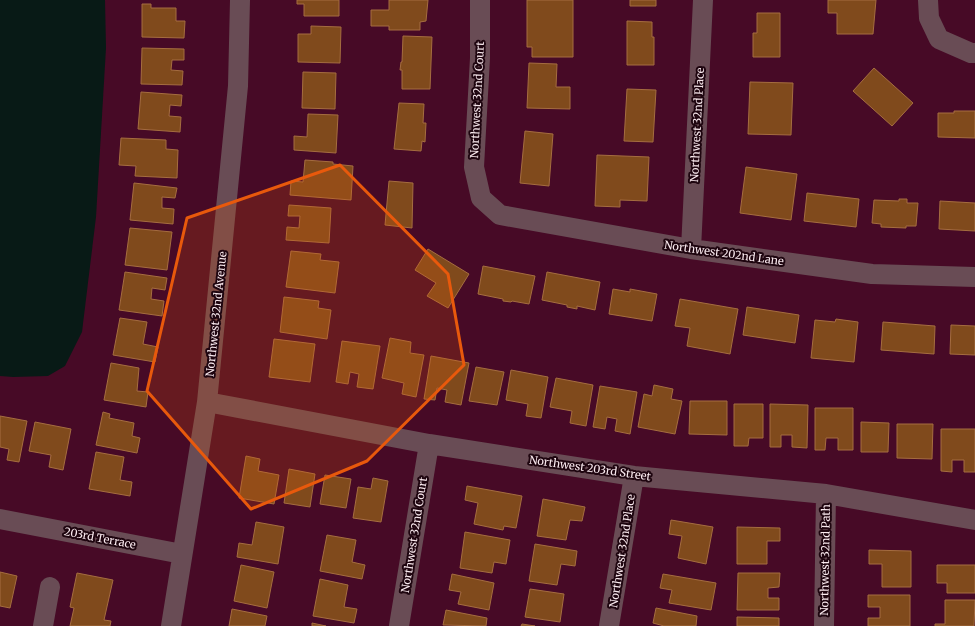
<svg xmlns="http://www.w3.org/2000/svg" width="975" height="626" font-family="Merriweather,serif">
	<style>
		.water { fill: #081a16 }
		.building { fill: #804a1c; stroke: #a56d40 }
		.lines { fill: none; stroke-linecap: round; stroke-linejoin: round }
		.minor { stroke: #694c55; stroke-width: 20 }
		.marked { fill: #e8590c; fill-opacity: 0.2; stroke: #e8590c; stroke-width: 3; stroke-linejoin: round }
		.labels { text-anchor: middle; dominant-baseline: central; stroke-width: 4; stroke-linejoin: round; paint-order: stroke }
		.street-label { font-size: 11px; fill: #faeaef; stroke: #1e050f }
	</style>
	<rect width="100%" height="100%" fill="#470a26"/>
	<path class="water" d="M0,0H105L106,48L96,217L82,332L65,366L48,376L13,377L0,376Z"/>
	<path class="building" d="M297,0H339V16H304V4H297Z
		M389,0H428L426,21L420,22V30H389V26H371V10H389Z
		M527,0H573V57H532V47H527Z
		M630,0H656V6H630Z
		M828,0H876L873,34H837V13H828Z
		M142,4H151V8H176V21H185L184,38L142,37Z
		M757,13H780V57H753V33H757Z
		M627,21L652,22V37H654V65H627Z
		M311,26L341,27L340,63L298,62V34H311Z
		M403,36L432,37L430,89H402V70H400L401,62H402Z
		M142,48L184,49V60H172L171,70L183,71L182,85L141,84Z
		M529,63L557,64L556,87H570V109L527,108Z
		M874,68L913,103L892,126L853,91Z
		M303,72L336,73L335,109L302,108Z
		M750,82L793,83L791,135L748,134Z
		M627,89L656,90L653,142L624,141Z
		M141,92L182,95L181,106L170,105L169,116L181,117L180,132L138,129Z
		M399,103L424,104L423,123H426L425,142L422,141L421,151L394,149Z
		M954,111H975V138L938,137V113H954Z
		M308,114L338,115L336,153L294,150V136L307,137Z
		M525,131L553,134L549,186L520,183Z
		M121,138L166,140V149L178,150L177,178L135,176L136,166L119,165Z
		M597,155L649,157L647,201L620,200V207L595,206Z
		M305,160L333,162V164L353,166L351,200L290,195L291,181L303,182Z
		M746,167L797,174L791,220L740,213Z
		M389,181L413,183L412,228L385,225Z
		M134,183L177,188L175,198L162,197V208L174,209L173,224L130,220Z
		M807,193L859,199L856,227L804,221Z
		M899,199H907V203H918L916,226H906V228L881,227V224L872,223L874,200L899,201Z
		M940,201L975,203V231L939,229Z
		M289,205L331,208L329,243L286,240L287,227L299,228L300,216H288Z
		M130,228L172,232L167,270L125,265Z
		M428,249L469,274L448,308L427,296L436,283L415,270Z
		M291,251L321,254L320,260L339,262L335,293L286,287Z
		M483,266L535,276L529,304L512,301L511,302L503,301V299L478,294Z
		M125,272L167,278L165,290L152,288L151,299L164,301L162,316L119,310Z
		M547,272L600,282L595,310L577,306V309L567,307V305L542,300Z
		M613,289L630,292V289L657,294L652,321L609,314Z
		M284,297L319,301L318,308L331,310L327,339L280,332Z
		M680,299L738,309L730,354L687,346L690,328L675,326Z
		M747,307L799,315L795,343L743,335Z
		M120,318L147,322L143,344L158,347L155,362L113,355Z
		M836,319L858,322L854,362L811,358L815,320L835,322Z
		M883,322L935,326L934,354L881,350Z
		M951,325L975,326V355L950,354Z
		M390,338L411,342L410,353L424,355L416,397L402,394L404,383L382,378Z
		M274,339L315,344L310,382L269,377Z
		M342,341L380,346L373,389L357,387L359,374L350,372L348,384L336,382Z
		M431,356L469,363L461,405L445,402L447,390L437,388L435,400L424,399Z
		M111,363L139,368L137,391L148,392L146,407L104,400Z
		M476,367L504,372L497,405L469,401Z
		M511,370L548,377L541,418L526,416L528,404L506,400Z
		M556,378L593,385L586,426L570,423L572,411L550,407Z
		M654,385L673,389L671,399L682,401L675,434L638,427L644,394L652,396Z
		M600,386L637,392L630,434L615,431L617,419L607,417L605,429L593,427Z
		M690,401H727V435L689,434Z
		M734,404H763V438H749L748,446H734Z
		M770,404L808,405L807,448L792,447V435H781V447H770Z
		M815,408H853V450H838V438H826L825,450H815Z
		M103,412L110,414L109,418L134,423L132,436L140,438L137,453L96,445Z
		M0,416L27,421L19,462L7,460L9,449L0,447Z
		M35,422L71,429L63,470L49,467L51,455L29,451Z
		M861,422L889,423L888,452H861Z
		M897,424H933L932,459L897,458Z
		M941,429H975V472H964V460H952V472L941,471Z
		M96,452L124,457L120,480L132,482L130,496L89,489Z
		M246,456L260,459L258,471L279,475L274,504L239,498Z
		M289,469L315,474L310,507L284,503Z
		M325,475L351,479L346,508L320,504Z
		M373,478L388,481L381,522L353,518L358,487L371,489Z
		M467,486L522,496L516,528L504,526L503,530L474,524L478,503L465,500Z
		M543,499L585,507L582,521L570,520L566,540L537,536Z
		M671,520L713,527L706,564L678,558L682,536L669,534Z
		M256,522L284,527L278,564L237,557L239,543L252,545Z
		M737,527L780,528V541H767V564H737Z
		M465,532L510,540L506,564L494,562L492,573L460,568Z
		M327,535L356,540L352,562L365,565L362,579L320,571Z
		M535,544L577,551L575,566L561,564L557,585L529,581Z
		M869,550L911,551V587H882V564H869Z
		M241,565L274,572L267,608L234,601Z
		M937,565H975V593H947V583H937Z
		M0,572L17,576L10,608L0,606Z
		M77,573L113,580L104,620L111,621L110,626H70L74,608L70,607Z
		M738,573H780L779,587L768,588V598H779V610H737Z
		M452,574L494,583L489,610L458,604L461,592L449,590Z
		M663,574L716,583L711,610L669,603L672,590L660,588Z
		M320,579L348,585L344,607L357,609L354,623L313,616Z
		M530,589L564,594L560,622L525,617Z
		M868,595H910V626H868V618H880V607H868Z
		M945,600H975L974,626H935V624H945Z
		M656,608L697,616L696,626H664L653,623Z
		M232,609L267,616L265,626H229Z
		M446,610L487,618L486,626L443,625Z
		M737,617L779,618V626H737Z
		M312,623L326,626H312Z
		M522,624L535,626H521Z"/>
	<g class="lines">
		<path class="minor" d="M480,0V58L474,167L481,198L500,215L691,249L872,274L975,277
			M928,0L929,18L939,39L971,53H975
			M691,249L703,0
			M207,402L429,444L634,476L826,494L975,520
			M0,519L182,554
			M43,626L50,587
			M171,626L207,402L238,86L240,0
			M399,626L429,444
			M609,626L634,476
			M824,626L826,494"/>
	</g>
	<path class="marked" d="M340,165L448,274L464,365L367,461L251,509L147,391L187,218Z"/>
	<g class="labels">
		<g class="street-label">
			<text transform="translate(477 100) rotate(-87)">Northwest 32nd Court</text>
			<text transform="translate(697 125) rotate(-87)">Northwest 32nd Place</text>
			<text transform="translate(724 253) rotate(8)">Northwest 202nd Lane</text>
			<text transform="translate(216 314) rotate(-84)">Northwest 32nd Avenue</text>
			<text transform="translate(590 468) rotate(8)">Northwest 203rd Street</text>
			<text transform="translate(414 535) rotate(-81)">Northwest 32nd Court</text>
			<text transform="translate(100 538) rotate(11)">203rd Terrace</text>
			<text transform="translate(622 551) rotate(-81)">Northwest 32nd Place</text>
			<text transform="translate(825 560) rotate(-89)">Northwest 32nd Path</text>
		</g>
	</g>
</svg>
